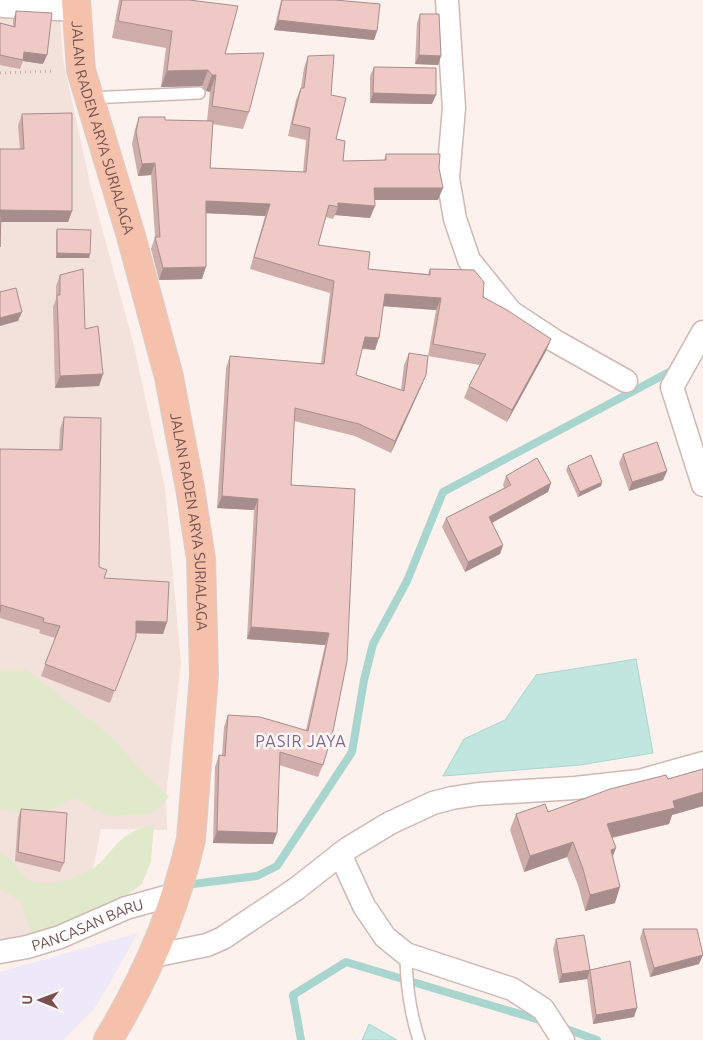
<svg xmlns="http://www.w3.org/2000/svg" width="703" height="1040" font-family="Ubuntu,sans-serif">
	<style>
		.residential { fill: #f3e1db }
		.education { fill: #eee9f9 }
		.green { fill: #e1e9cb }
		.water { fill: #c1e5df; stroke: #a8d6ce }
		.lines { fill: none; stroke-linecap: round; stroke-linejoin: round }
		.stream { stroke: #a8d6ce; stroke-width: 8 }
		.lane-casing { stroke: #d0b8b4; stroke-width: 14 }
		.street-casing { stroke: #d0b8b4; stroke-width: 25 }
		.primary-casing { stroke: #d9cece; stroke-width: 30 }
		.path { stroke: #d5aba8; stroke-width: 3; stroke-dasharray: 1 4; stroke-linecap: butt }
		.lane { stroke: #fff; stroke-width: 11 }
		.street { stroke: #fff; stroke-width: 22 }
		.primary { stroke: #f5c1aa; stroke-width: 28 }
		.wall { fill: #ceadaa }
		.shaded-wall { fill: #a78d8b }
		.building { fill: #efc9c6; stroke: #a78d8b }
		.labels { text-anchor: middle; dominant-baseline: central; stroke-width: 5; stroke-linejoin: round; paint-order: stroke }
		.street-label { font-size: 15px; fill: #765150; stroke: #fef6f3 }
		.neighbourhood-label { font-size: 16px; letter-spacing: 1px; fill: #776891; stroke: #fef6f3 }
	</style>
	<rect width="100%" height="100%" fill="#fcf1ec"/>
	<path class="residential" d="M0,0L60,18L63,60L91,188L133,342L165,488L181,663L166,795L167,830L101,829L89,890L42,935L0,941Z"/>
	<path class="education" d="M138,933L97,1005L63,1040H0V972Z"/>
	<path class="green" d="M0,670H27L114,739L140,770L169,797L156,811L144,814L109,816L97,811L76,798L53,808L42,815L30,816L0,809Z
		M154,825L151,861L142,884L133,891L111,905L0,964V959L31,935L21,901L0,889V853C16,859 17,876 34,882C51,888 85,876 99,864C109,854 117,841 129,834C136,829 146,827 154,825Z"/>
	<path class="water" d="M636,659L653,753L580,765L443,776L464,739L505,720L536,675Z
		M369,1024L397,1040H362Z"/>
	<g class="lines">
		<path class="stream" d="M185,885L257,876L277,866L352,752L364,680L373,644L407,581L443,492L675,369
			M561,1027L597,1040
			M301,1040L293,995L346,962L543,1021"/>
		<g class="lane-casing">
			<path id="lane" d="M89,98L199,93
				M406,954C406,984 410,1012 419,1040"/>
		</g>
		<g class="street-casing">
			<g id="street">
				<path d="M447,0L454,108L448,178L455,219L469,260L511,312L555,341L626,381"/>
				<path d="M3,6L76,10"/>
				<path d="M703,332L672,387L703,485"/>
				<path d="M340,854L364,906L385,937L406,954L512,989L543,1009L563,1040"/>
				<path id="s1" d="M0,952L27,947L60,937L126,908L176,894"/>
				<path d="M153,956L207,945L223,938L296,889L347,849L390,823L433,803L452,798L478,794L575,788L639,781L703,763"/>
			</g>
		</g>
		<g class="primary-casing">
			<g id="primary">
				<path id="s2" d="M76,0L81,70L131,236L169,377L190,488L201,559L204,675L191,839C175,911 146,977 108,1040"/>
			</g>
		</g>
		<path class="path" d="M0,73L55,71"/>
		<use href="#lane" class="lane"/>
		<use href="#street" class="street"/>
		<use href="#primary" class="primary"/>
	</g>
	<path class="wall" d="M119,0H189L225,54L249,112L243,129L212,124L210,168L303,172L306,140L288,136L296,100L301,88L304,68L308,56L331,95L336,139L343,161L384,160L386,154L438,200H375L370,218L335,215L333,219L326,217L318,245L368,269L428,274L430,269L483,297L551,339L546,351L507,422L464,398L469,386L480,365L428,356L436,310L383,306L375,350L362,349L356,375L401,390L404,365L409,353L421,387L391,453L355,436L294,421L291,485L355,489L323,765L318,777L279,765L273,844L213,843L215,767L219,755H222L224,727L228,715L306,730L325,645L247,639L254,510L217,508L226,368L230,356L321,364L330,293L250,269L265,216L206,213L202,279L159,280L151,249L155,237L151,175L138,176L132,144L135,129L139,117L165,120L207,121L210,92L206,91L202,86L161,87L166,48L112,38Z
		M281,0H335L377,31L374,40L274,30Z
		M16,11L43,64L23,61L20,69L0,65V23L13,26V20Z
		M420,14L441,56L438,65L415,64L417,23Z
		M374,67L432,104L370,103V76Z
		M22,114L72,211L68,222H1L0,248V149H20L18,126Z
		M57,229L90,254L89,258H56V234Z
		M60,275L85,329L103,374L99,386L55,388L53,307L56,299V286Z
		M64,417L99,567L104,578L167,622L163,634L136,633L110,703L41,676L55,638L39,633L40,630L0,618V449L59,450L60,429Z
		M623,454L667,471L663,480L629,491L619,463Z
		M568,466L601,486L578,497L566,470Z
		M506,476L551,483L548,492L492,523L503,545L500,554L465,572L442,527L446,518L504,488L503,485Z
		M703,769V806L672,815L669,824L612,838L615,903L585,911L578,885L567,857L524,872L510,830L516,814L548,812L668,779Z
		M21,809L64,863L60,872L15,861L18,818Z
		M643,929L699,964L650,977L640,938Z
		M556,939L590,970L634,1017L593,1024L587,979L559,983L553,949Z"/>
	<path class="shaded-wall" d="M278,20L377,31L374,40L274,30Z
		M24,52L47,55L43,64L23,61Z
		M419,55L441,56L438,65L415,64Z
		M208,70L202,86L161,87L167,71Z
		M212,75H216L210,92L206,91Z
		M373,93L436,95L432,104L370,103Z
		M155,163L151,175L138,176L142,164Z
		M374,188H443L438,200H370Z
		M206,201L270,204L265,216L202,213Z
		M338,203L375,206L370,218L335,215L338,207Z
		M0,210L72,211L68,222H0Z
		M57,253L90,254L89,258H56Z
		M206,267L202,279L159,280L163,268Z
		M385,294L441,298L436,310L381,306Z
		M22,312L18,321L0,326V318Z
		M365,337L379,338L375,350L360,348Z
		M551,339L546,351L507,422L512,410Z
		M103,374L99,386L55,388L60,376Z
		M426,375L421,387L391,453L395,441Z
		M667,471L663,480L629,491L632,482Z
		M602,482L601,486L578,497L580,492Z
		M551,483L548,492L486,526L489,517Z
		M222,496L258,499L254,510L217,508Z
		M503,545L500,554L465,572L468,562Z
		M136,621L167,622L163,634L132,633Z
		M251,627L329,633L325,645L247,639Z
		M703,792V806L672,815L669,824L601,840L607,824L673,801Z
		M217,831L277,833L273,844L213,843Z
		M573,842L567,857L524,872L530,856Z
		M616,848L610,864L611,850Z
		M620,887L615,903L585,911L590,895Z
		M703,955L699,964L650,977L654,968Z
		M590,970L587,979L559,983L562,974Z
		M637,1008L634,1017L593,1024L596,1015Z"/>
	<path class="building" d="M122,0H189L238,6L225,54L264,53L249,112L212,106L216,75H212L208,70L167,71L172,31L118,21Z
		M282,0H335L380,4L377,31L278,20Z
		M16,11L52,13L47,55L24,52L23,60L0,55V23L15,27Z
		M420,14H439L441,56L419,55Z
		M334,55L331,95L346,98L336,139L345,141L343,161L386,160V154H440L439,168L443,188H374L375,206L338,203V207L329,205L318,245L370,252L368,269L430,275V269L474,270L484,282L483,297L507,310L551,339L512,410L469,386L486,354L433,344L441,298L385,294L379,338L365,337L356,375L404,391L409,353L428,356L426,375L395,441L359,424L295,408L291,485L355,489L347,661L333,731L323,765L280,752L277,833L217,831L219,755L225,756L228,715L260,717L308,731L329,633L251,627L258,499L222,496L230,356L324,364L334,281L254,257L270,204L206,201V267L163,268L155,237H160L155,163L142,164L136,132L139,117H165V120L213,121L210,168L306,172L310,128L292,124L301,88H304L308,56Z
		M374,67L436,68V95L373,93Z
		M72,113V211L0,210V149H24L22,114Z
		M0,216H1L0,247Z
		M57,229L91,230L90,254L57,253Z
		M83,269L85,329L98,326L103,374L60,376L57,295H60V275Z
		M16,288L22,312L0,318V292Z
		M64,417L101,418L99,567L107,570L104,578L169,582L167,622L136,621V637L115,691L45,664L60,626L43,622L44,618L1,605L0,612V449L62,450Z
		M657,442L667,471L632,482L623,454Z
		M591,455L602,482L580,492L568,466Z
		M537,458L551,483L489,517L503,545L468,562L446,518L511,485L506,476Z
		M703,769V792L673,801L675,808L607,824L616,848L611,850L620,887L590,895L583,869L573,842L530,856L516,814L545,804L548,812L610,789L666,775L668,779Z
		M21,809L67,813L64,863L18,852Z
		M643,929H697L703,955L654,968Z
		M584,935L590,970L562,974L556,939Z
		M630,961L637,1008L596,1015L590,970Z"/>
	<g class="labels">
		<g class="street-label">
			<text stroke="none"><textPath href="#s2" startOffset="131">JALAN RADEN ARYA SURIALAGA</textPath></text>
			<text stroke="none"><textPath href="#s2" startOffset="536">JALAN RADEN ARYA SURIALAGA</textPath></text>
			<text stroke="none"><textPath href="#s1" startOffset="92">PANCASAN BARU</textPath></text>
		</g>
		<g class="neighbourhood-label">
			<text x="301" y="741">PASIR JAYA</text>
		</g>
	</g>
	<g transform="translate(40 1000) rotate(271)" stroke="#fef6f3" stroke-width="4" paint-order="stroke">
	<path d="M0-4L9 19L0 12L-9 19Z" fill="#765150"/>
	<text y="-8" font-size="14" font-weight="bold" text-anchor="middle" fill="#765150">U</text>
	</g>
</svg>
